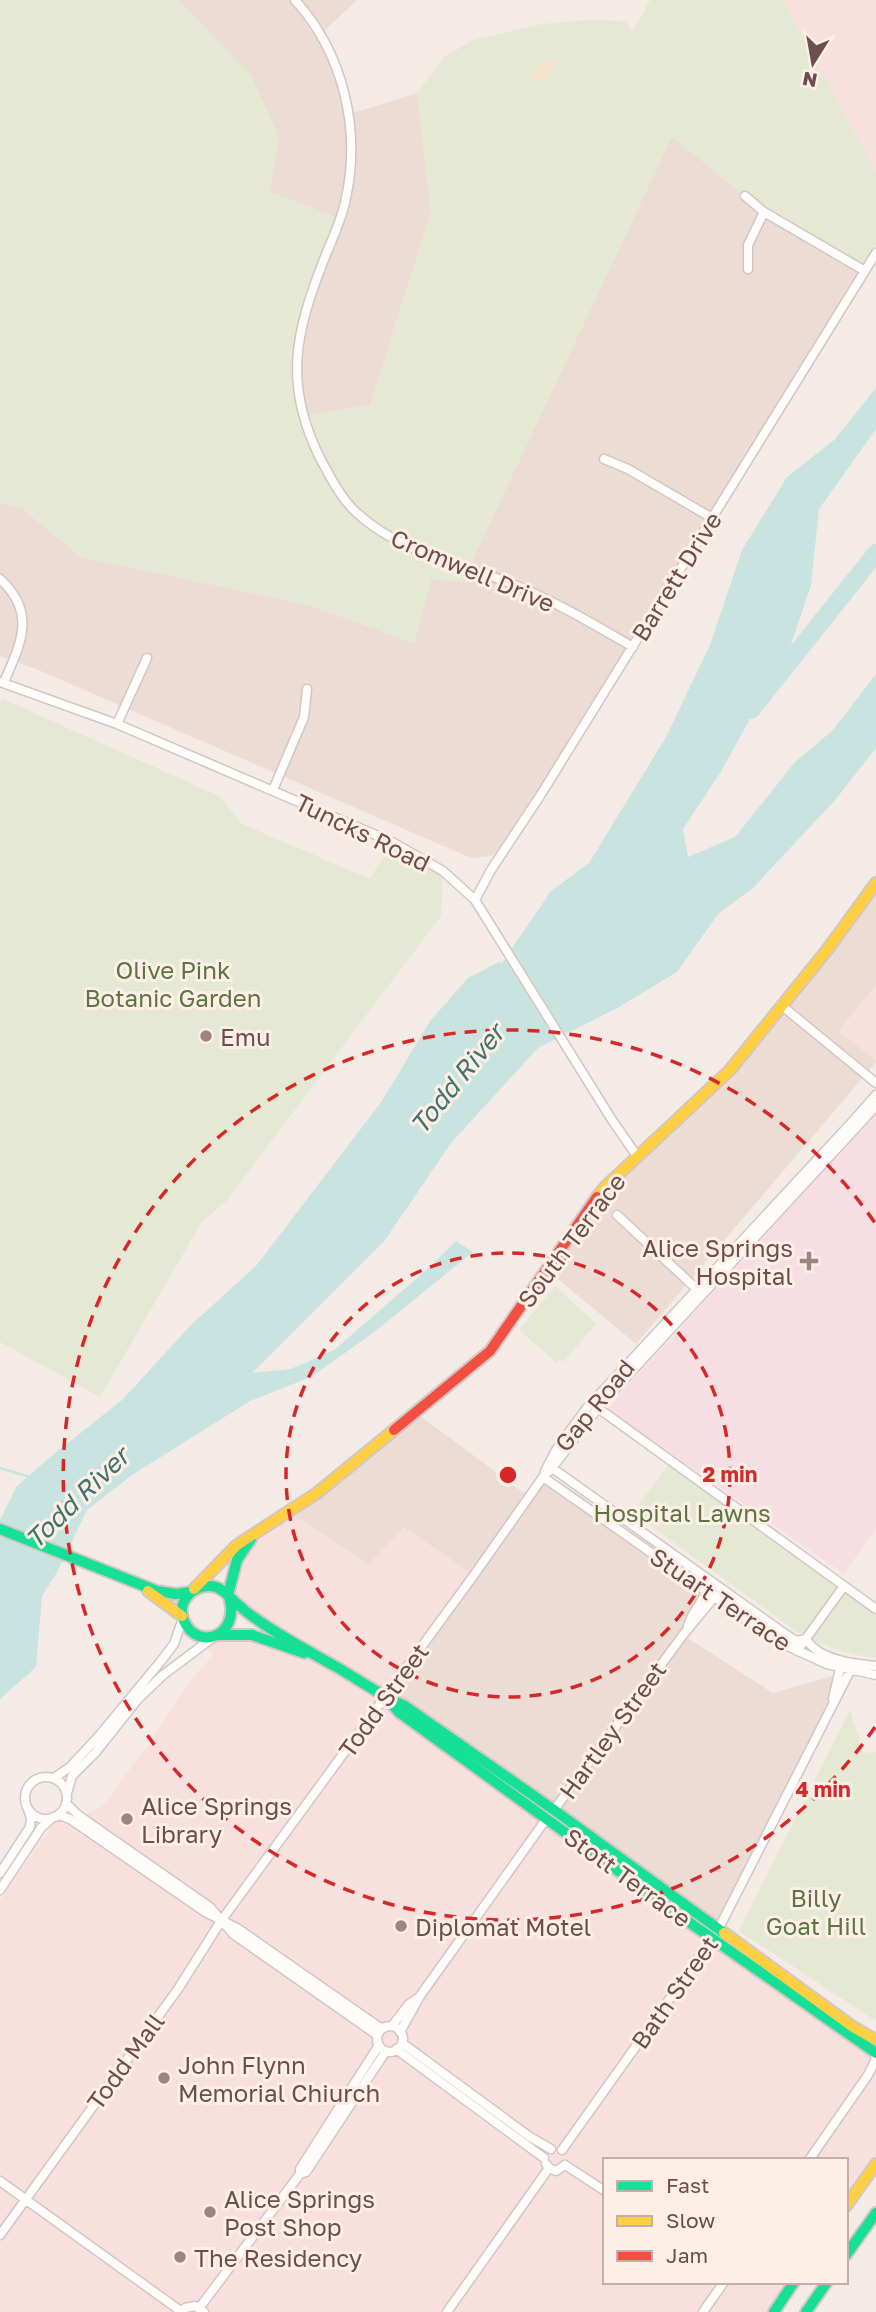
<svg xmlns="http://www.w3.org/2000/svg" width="876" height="2312" font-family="'Golos Text',sans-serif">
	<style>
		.residential { fill: #eddcd4 }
		.commercial { fill: #f7e0dd }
		.medical { fill: #f6dee3 }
		.green { fill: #e5e8d2 }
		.sand { fill: #f6e3cf }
		.water { fill: #c9e4e0 }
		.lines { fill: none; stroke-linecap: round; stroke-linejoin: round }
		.stream { stroke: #c9e4e0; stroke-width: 2.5 }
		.river { stroke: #c9e4e0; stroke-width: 18 }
		.street-casing { stroke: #d2c6c2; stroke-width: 11 }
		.fast-casing { stroke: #d3c6c3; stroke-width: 14 }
		.slow-casing { stroke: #d3c6c3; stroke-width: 14 }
		.jam-casing { stroke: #d3c6c3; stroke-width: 14 }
		.street { stroke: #fdfcfb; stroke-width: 8 }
		.fast { stroke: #16e098; stroke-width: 10 }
		.slow { stroke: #ffcf43; stroke-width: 10 }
		.jam { stroke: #f24e42; stroke-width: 10 }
		.ring { fill: none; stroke: #d62828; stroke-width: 3.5; stroke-dasharray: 12 9 }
		.poi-dot { fill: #9d8581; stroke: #fdefe6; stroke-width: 2.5 }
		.labels { text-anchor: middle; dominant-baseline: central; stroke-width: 6; stroke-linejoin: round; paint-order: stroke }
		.street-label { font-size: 24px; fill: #6e4e4a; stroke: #fdefe6 }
		.park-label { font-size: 24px; fill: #5d7443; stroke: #fdefe6 }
		.poi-label { font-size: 24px; fill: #6e4e4a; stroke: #fdefe6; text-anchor: start }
		.water-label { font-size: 26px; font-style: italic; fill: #407370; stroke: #fdefe6 }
		.centre { fill: #d62828; stroke: #fdefe6; stroke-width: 3.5 }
		.ring-label { font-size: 21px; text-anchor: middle; font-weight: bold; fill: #d62828; stroke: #fdefe6; stroke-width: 6; stroke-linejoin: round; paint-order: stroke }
	</style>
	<rect width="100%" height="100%" fill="#f4ebe6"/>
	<path class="residential" d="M178,0H357L321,34L349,113L360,111L417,93L431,212L370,405L303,416L269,192L279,138L251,76Z
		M672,136L865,271L509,842L491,856L471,858L36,669L0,656V502L22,508L81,557L309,605L414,643L431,579L462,582Z
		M876,883V1062L636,1344L546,1269L587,1210L716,1086Z
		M415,1412L528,1496L543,1477L717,1594L683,1635L773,1693L850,1671L718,1930L385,1697L368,1565L288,1511Z"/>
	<path class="commercial" d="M783,0H876V173Z
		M876,985V1061L838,1031Z
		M288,1511L367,1565L404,1527L474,1575L385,1696L876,2053V2166L846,2208V2160H605V2282H794L774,2312H0V1900L54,1823L68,1822L102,1807L150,1742L184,1689L213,1655L205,1644L241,1633L331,1664L228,1595L248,1543Z"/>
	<path class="medical" d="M876,1113V1528L844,1574L607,1409Z"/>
	<path class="green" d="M0,0H178L251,75L279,138L269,192L340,218L312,290L297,363L303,416L370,405L431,212L417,93L444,57L473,40L542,24L588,20L626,21L632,33L650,0H783L876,173V253L865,271L764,212L672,137L462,582L431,579L414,643L309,605L81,557L22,508L0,502Z
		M3,699L219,796L242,824L370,879L392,842L443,871L441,916L227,1200L201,1223L100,1397L0,1342V703Z
		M555,1286L596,1324L563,1362L560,1360L557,1363L519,1330Z
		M669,1464L876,1614V1658C847,1655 822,1645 797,1632L633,1513Z
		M850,1710L863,1753L876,1752V2021L739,1931Z"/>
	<path class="sand" d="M553,59L556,65L545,82L532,79L531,73L546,61Z"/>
	<path class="water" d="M876,388V429L819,509L811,585L791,645L720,773L683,829L688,857L735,837L795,762L833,730L876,674V748L836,799L753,888L718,914L677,972L619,1007L538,1048L451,1143L385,1240L252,1373L291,1369L334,1350L424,1272L456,1241L473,1252L373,1333L311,1377L250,1401L132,1475L87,1510L56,1574L42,1596L36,1667L0,1699V1520L17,1486L49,1458L122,1400L192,1324L256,1266L382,1101L430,1021L468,978L499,962L502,963L551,891L589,863L666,737L710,645L742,550L787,477L834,440Z"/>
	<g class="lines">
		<path class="stream" d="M0,1468L30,1477"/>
		<path class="river" d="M751,710L876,553"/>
		<g class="street-casing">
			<path id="street" d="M295,0C343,53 361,128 346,198C342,220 331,241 323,262C295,334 284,384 319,456C329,475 341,499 357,513C399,552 459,563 510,583C553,600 593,624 633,647
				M745,196L764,212L865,271
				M748,269V245L764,212
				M604,459L628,469L712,518
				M0,579C37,613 21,643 4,682
				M0,682L117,724L392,842L443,871L475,900L612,1120L637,1156
				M117,724L147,658
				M273,790L304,717L307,689
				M475,900L491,870L540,796L876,253
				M781,1005L876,1083
				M617,1215L701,1293
				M598,1408L876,1609
				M548,1465L788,1636L796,1641L806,1639C819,1660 853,1664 876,1666
				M545,1471L556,1450L586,1409L853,1121L876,1095
				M543,1477L779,1642L827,1664L876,1675
				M688,1626L692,1616L709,1589
				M797,1651L844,1586
				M833,1699L841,1664
				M25 1798a21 21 0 1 1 42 0a21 21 0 1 1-42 0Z
				M54,1778L70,1767L98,1737L161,1661L174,1644L183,1618
				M67,1793L72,1776L95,1753L138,1699L163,1675L215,1636
				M66,1803L78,1815L210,1907L233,1934L377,2035
				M554,1810L683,1635L716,1595
				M58,1815L70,1819L205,1912L237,1928L382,2029
				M0,1873L30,1827L31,1818L28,1809
				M0,1890L41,1828L53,1817
				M718,1930L851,1669
				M392,2026L409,2004L418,1998
				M377 2039a13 13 0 1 1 26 0a13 13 0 1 1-26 0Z
				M400,2032L420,1996L547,1818
				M402,2043L530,2137L551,2149
				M396,2049L544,2158
				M562,2150L713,1938
				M809,2160L868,2075L875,2061L876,2053
				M546,2164L549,2168L556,2171L565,2165
				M565,2165L605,2191
				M300,2174V2169L379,2045
				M0,2181L182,2312
				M0,2235L178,1989L221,1921L474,1575L543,1477L552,1468L598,1408L876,1106
				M200,2307L300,2174L306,2172L386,2051
				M182,2312L185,2308L195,2306L204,2312
				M447,2312L549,2168
				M703,2312L724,2282"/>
		</g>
		<g class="fast-casing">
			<path id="fast" d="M0,1529L157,1591L176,1594L191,1592
				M228,1595L237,1560L251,1539
				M229,1597C241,1636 198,1652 184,1621C175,1601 196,1581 216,1587C227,1591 232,1601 241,1607C247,1613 255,1618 262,1623C287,1640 314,1654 340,1669C362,1682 382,1696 405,1706L554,1810L724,1933
				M219,1635H252L304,1653
				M389,1701L400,1713L693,1925L876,2053
				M846,2255L876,2213
				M774,2312L794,2282
				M806,2312L827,2282"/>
		</g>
		<g class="slow-casing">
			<path id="slow" d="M597,1197L606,1186L730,1070L827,950L876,883
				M194,1589L237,1545L317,1493L394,1430
				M148,1591L182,1616
				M724,1933L853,2027L876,2040
				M846,2206L876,2164"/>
		</g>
		<g class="jam-casing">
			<path id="jam" d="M394,1430L490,1351L597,1197"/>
		</g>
		<use href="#street" class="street"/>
		<use href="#fast" class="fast"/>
		<use href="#slow" class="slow"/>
		<use href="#jam" class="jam"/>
	</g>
	<g class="ring">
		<circle cx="508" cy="1475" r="222"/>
		<path d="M875 1727A445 445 0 1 1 875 1223"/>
	</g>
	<g class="poi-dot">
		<circle cx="206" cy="1036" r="7"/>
		<path d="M805.5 1250.5h7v7h7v7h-7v7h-7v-7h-7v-7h7z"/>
		<circle cx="127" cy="1819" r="7"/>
		<circle cx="401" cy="1926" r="7"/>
		<circle cx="164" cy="2078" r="7"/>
		<circle cx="210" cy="2212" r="7"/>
		<circle cx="180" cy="2257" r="7"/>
	</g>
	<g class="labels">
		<g class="street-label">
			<text transform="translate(473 570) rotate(23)">Cromwell Drive</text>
			<text transform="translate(676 576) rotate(-58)">Barrett Drive</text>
			<text transform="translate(363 832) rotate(26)">Tuncks Road</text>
			<text transform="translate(571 1240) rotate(-53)">South Terrace</text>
			<text transform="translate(594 1405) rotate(-51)">Gap Road</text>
			<text transform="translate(721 1599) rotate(34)">Stuart Terrace</text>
			<text transform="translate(383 1700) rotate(-54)">Todd Street</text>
			<text transform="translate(612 1730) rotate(-54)">Hartley Street</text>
			<text transform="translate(628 1877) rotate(36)">Stott Terrace</text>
			<text transform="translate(674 1992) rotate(-55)">Bath Street</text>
			<text transform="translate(125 2061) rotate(-54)">Todd Mall</text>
		</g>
		<g class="park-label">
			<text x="173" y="969">Olive Pink<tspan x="173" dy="28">Botanic Garden</tspan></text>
			<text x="682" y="1512">Hospital Lawns</text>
			<text x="816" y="1897">Billy<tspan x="816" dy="28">Goat Hill</tspan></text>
		</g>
		<g class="poi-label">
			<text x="220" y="1036">Emu</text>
			<text x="793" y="1247" text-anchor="end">Alice Springs<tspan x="793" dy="28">Hospital</tspan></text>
			<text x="141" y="1805">Alice Springs<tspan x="141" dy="28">Library</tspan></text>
			<text x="415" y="1926">Diplomat Motel</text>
			<text x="178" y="2064">John Flynn<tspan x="178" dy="28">Memorial Chiurch</tspan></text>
			<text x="224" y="2198">Alice Springs<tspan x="224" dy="28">Post Shop</tspan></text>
			<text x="194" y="2257">The Residency</text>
		</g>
		<g class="water-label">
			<text transform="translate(457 1079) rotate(-51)">Todd River</text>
			<text transform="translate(77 1498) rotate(-44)">Todd River</text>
		</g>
	</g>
	<circle cx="508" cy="1475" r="10" class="centre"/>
	<g class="ring-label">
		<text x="730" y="1482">2 min</text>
		<text x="823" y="1797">4 min</text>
	</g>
	<rect x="603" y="2158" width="245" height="126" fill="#fdefe6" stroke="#c4afa8" stroke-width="2"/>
	<rect x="617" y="2181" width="35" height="10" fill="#16e098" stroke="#c4afa8" stroke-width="2"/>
	<text x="666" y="2193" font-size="21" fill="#6e4e4a">Fast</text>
	<rect x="617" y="2216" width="35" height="10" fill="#ffcf43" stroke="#c4afa8" stroke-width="2"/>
	<text x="666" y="2228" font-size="21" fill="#6e4e4a">Slow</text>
	<rect x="617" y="2251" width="35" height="10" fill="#f24e42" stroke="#c4afa8" stroke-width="2"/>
	<text x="666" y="2263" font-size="21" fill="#6e4e4a">Jam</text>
	<g transform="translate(813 63) rotate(191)" stroke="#fdefe6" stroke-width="5" paint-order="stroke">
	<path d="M0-5L12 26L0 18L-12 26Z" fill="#6e4e4a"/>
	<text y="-10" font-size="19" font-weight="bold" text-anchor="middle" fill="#6e4e4a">N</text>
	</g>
</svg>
